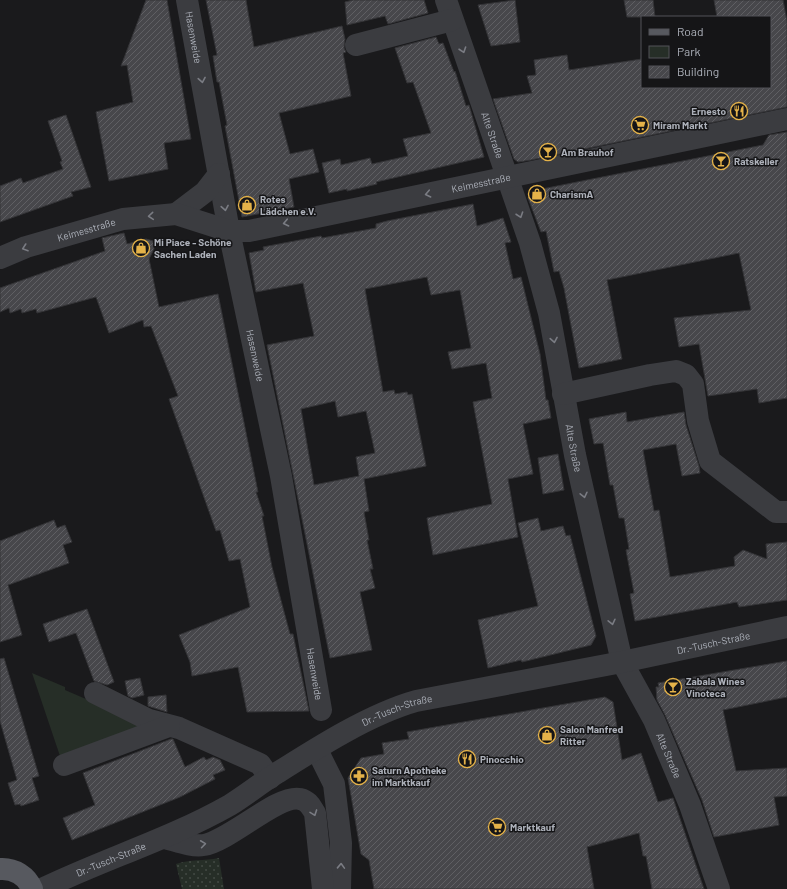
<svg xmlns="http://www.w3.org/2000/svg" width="787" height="889" font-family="Barlow,sans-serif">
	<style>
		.grass { fill: url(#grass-dots) }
		.park { fill: #262e27 }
		.building { fill: url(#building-hatch); stroke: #343437; fill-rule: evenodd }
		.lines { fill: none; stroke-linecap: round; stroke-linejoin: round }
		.minor { stroke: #3b3c40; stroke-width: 22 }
		.major { stroke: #57595f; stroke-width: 22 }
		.oneway { stroke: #7a7c83 }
		.labels { text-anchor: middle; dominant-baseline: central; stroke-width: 3; stroke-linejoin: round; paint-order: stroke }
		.street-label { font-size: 10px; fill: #adb1ba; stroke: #151517 }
		.poi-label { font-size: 10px; font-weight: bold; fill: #adb1ba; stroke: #151517; text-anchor: start }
	</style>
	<defs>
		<pattern id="grass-dots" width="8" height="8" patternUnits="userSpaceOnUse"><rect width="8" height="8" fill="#262e27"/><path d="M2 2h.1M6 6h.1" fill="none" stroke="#434a44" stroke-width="1.8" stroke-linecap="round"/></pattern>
		<pattern id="building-hatch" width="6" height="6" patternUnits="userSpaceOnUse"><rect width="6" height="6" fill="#47474b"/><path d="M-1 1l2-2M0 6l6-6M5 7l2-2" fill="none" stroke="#5f5f63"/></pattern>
	</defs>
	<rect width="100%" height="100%" fill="#1a1a1c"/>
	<path class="grass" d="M219,858L224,889H182L176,864C190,859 204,861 219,858Z"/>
	<path class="park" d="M32,673L65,687V690L146,725L61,759Z"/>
	<path class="building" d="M146,0H167L191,139L164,143L168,169L109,181L96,112L133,102L127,65L121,66Z
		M206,0H246L254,47L342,26L345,39L344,48L346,52L343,53L351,96L279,113L290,154L313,149L319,172L289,179L294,207L242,217L225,126L227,125L219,82H217L213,56L217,55Z
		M353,0H424L428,13L388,24L385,16L347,25L345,2Z
		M515,0L520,42L491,46L478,5Z
		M624,0H653L655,17H627Z
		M714,0H783L787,21V107L531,160L518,162L514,159L493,99L532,93L527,76L536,75L534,60L567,55L569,70L642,59V87H770V17H717Z
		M436,37L439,44L443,43L454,72L455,71L466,106L469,105L484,157L376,182L377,184L347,191V189L329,193L322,163L340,159L341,165L370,158L372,164L408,156L403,139L431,133L413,82L407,83L395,48Z
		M66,115L91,187L71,192L73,196L0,222V186L21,178L23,183L63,169L60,162L62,161L48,121Z
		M787,132V398L759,403L757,389L708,396L699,344L679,347L674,318L751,310L739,253L607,280L622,359L579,368L564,288L559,271L554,272L546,231L541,232L528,198L532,191L763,145L769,135Z
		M473,204L477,226L503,218L511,242L505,243L513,279L521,277L540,354L546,400H548L551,418L523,424L533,474L508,479L518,537L433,555L427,518L492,504L473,402L492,398L486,363L452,369L448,352L471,348L460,290L431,295L427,277L365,289L383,392L394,390L395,394L407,392L408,395L412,394L426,466L364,479L369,511L364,512L369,540H367L373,569H370L375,588L360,592L372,650L330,658L267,345L314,336L303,283L256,292L249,253L264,250L263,247L321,236L322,238L376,228V224L387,221ZM335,401L338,417L366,411L375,453L356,457L359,476L314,485L301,409Z
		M124,233L127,244L146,239L153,241L154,249L149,259L159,307L218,294L258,492H256L264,516H262L272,567L290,634H293L309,711L247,712L238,667L192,676L190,662L179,635L250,607L240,559L229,561L220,530L216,531L169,399L178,396L151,326L144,327L143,320L109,333L96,297L37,313L36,309L22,313L21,309L10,313L9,308L0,312V288L105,251L102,238Z
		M626,412L627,422L684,412L686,425L699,466L700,473L682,476L676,444L643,450L654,511L659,510L670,577L735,566L734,557L743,550L767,559L766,544L787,542V600L739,607L737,602L635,621L630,594L634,593L626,550L629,549L624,518H619L613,485H610L603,443L594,444L589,419Z
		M558,454L564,490L543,494L538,458Z
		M538,518L541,531L563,526L566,536L570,535L596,636L591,645L522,662L521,660L488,668L478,620L538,606L518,523Z
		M54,520L57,528L65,525L72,542L63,545L69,563L8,585L22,635L0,642V541Z
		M87,609L114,682L107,685L94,681L76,633L49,642L43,624Z
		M4,658L39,776L32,778L39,800L21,806L20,804L15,805L8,783L17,780L0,721V659Z
		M787,661V697L723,710L736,771L787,768V796L774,797L779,825L714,837L702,800L665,715L657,700L656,687H659L658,683Z
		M140,678L144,695L132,698L128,696L125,681Z
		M166,695L167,712L148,706V697Z
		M605,697L613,702L622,760L641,753L658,802L673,798L704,889H652L646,856H643L639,833L587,847L594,889H374L369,860L361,854L348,778L361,758L384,754L382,743L409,739L407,732Z
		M171,739H173L185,767L204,757L206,760L213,757L220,760L225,770L213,775L215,779L180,797L72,840L63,818L95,805L83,773Z"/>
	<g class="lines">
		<g class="minor">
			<path id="s1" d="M187,0L229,231L281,476L321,710"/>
			<path id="s2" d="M446,0L530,243L549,313L575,455L622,662L654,720L690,805L719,889"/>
			<path d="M356,45L452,20"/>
			<path d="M176,214L205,192L219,174"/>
			<path id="s3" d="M0,258L26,247L123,219L176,214L229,231H249L787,119"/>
			<path d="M563,394L650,375L676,371L686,375L693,384L698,421L710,461L776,512H787"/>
			<path d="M95,693L149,720L179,728L260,764L270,778"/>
			<path d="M317,750L334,784L341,843L340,889"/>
			<path d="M64,765L169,726"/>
			<path d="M165,838C177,841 191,847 204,845C231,840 278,794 300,799C309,801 311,807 315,813L323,889"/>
			<path id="s4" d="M42,889C104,859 170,839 230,805C246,795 261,783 277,773C318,747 370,714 416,701L622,662L787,627"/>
		</g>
		<path class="major" d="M0,869C14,868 27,876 32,889"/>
	</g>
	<defs><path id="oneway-chevron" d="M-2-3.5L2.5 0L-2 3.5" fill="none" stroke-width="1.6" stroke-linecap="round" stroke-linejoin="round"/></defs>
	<g class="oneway">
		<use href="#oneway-chevron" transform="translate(463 50) rotate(71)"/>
		<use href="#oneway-chevron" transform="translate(202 80) rotate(80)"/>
		<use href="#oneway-chevron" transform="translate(428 194) rotate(168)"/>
		<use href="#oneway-chevron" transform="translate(225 208) rotate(80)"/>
		<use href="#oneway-chevron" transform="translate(520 215) rotate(71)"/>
		<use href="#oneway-chevron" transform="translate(151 216) rotate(175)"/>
		<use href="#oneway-chevron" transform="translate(286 223) rotate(168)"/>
		<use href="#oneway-chevron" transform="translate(25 248) rotate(161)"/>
		<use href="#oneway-chevron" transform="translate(554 340) rotate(80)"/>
		<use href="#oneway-chevron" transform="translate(584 495) rotate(77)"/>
		<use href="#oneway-chevron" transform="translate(612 622) rotate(77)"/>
		<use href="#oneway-chevron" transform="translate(314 813) rotate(70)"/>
		<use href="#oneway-chevron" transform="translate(203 844) rotate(-8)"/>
		<use href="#oneway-chevron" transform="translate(341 866) rotate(-88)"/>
	</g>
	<defs>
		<g id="restaurant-ring" transform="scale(0.9)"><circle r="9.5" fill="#151517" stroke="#e4b249" stroke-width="1.5"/><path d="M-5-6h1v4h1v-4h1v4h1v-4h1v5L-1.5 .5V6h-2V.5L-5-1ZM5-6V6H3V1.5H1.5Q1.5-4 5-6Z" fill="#e4b249"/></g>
		<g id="supermarket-ring" transform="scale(0.9)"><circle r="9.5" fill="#151517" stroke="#e4b249" stroke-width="1.5"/><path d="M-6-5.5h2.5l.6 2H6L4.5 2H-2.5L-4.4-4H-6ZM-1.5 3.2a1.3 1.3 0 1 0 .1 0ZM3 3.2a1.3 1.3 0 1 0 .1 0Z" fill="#e4b249"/></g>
		<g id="bar-ring" transform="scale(0.9)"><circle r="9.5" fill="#151517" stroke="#e4b249" stroke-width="1.5"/><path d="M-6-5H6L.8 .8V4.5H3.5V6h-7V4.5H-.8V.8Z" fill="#e4b249"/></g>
		<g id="shop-ring" transform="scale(0.9)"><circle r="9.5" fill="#151517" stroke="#e4b249" stroke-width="1.5"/><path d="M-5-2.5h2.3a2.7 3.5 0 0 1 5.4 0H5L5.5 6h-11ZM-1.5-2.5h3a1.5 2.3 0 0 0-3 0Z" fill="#e4b249"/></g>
		<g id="pharmacy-ring" transform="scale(0.9)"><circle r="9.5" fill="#151517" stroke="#e4b249" stroke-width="1.5"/><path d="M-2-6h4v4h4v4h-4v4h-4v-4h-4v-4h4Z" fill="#e4b249"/></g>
	</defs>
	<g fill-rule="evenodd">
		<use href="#restaurant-ring" x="739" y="111"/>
		<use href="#supermarket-ring" x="640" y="125"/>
		<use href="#bar-ring" x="548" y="152"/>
		<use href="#bar-ring" x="721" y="161"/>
		<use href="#shop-ring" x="537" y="194"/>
		<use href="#shop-ring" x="247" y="205"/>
		<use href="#shop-ring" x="141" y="248"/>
		<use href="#bar-ring" x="673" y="687"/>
		<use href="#shop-ring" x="547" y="735"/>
		<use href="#restaurant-ring" x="467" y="759"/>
		<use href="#pharmacy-ring" x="359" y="776"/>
		<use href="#supermarket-ring" x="497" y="827"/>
	</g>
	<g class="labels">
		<g class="street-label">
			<text stroke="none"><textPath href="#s1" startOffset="38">Hasenweide</textPath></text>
			<text stroke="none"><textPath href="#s2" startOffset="143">Alte Straße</textPath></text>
			<text stroke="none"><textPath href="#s3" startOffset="495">Keimesstraße</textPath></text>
			<text stroke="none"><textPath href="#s3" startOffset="91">Keimesstraße</textPath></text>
			<text stroke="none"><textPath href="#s1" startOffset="362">Hasenweide</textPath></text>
			<text stroke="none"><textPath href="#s2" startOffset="467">Alte Straße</textPath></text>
			<text stroke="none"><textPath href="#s4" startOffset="723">Dr.-Tusch-Straße</textPath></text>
			<text stroke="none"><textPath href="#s1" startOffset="686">Hasenweide</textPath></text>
			<text stroke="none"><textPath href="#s4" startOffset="399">Dr.-Tusch-Straße</textPath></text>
			<text stroke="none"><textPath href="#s2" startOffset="791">Alte Straße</textPath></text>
			<text stroke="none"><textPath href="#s4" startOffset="75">Dr.-Tusch-Straße</textPath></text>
		</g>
		<g class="poi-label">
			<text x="726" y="111" text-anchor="end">Ernesto</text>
			<text x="653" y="125">Miram Markt</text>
			<text x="561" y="152">Am Brauhof</text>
			<text x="734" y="161">Ratskeller</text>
			<text x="550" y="194">CharismA</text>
			<text x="260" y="199">Rotes<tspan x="260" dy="12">Lädchen e.V.</tspan></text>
			<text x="154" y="242">Mi Piace - Schöne<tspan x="154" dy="12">Sachen Laden</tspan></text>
			<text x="686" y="681">Zabala Wines<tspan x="686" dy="12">Vinoteca</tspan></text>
			<text x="560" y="729">Salon Manfred<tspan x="560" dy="12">Ritter</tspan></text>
			<text x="480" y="759">Pinocchio</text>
			<text x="372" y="770">Saturn Apotheke<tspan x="372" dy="12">im Marktkauf</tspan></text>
			<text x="510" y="827">Marktkauf</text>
		</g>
	</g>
	<rect x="641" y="16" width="130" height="72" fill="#151517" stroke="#525358"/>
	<rect x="649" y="29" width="20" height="6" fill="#57595f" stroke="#525358"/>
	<text x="677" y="36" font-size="12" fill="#adb1ba">Road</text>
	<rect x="649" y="46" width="20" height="12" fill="#262e27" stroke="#525358"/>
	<text x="677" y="56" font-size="12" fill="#adb1ba">Park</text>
	<rect x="649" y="66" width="20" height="12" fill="url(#building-hatch)" stroke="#525358"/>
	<text x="677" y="76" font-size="12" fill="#adb1ba">Building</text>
</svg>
